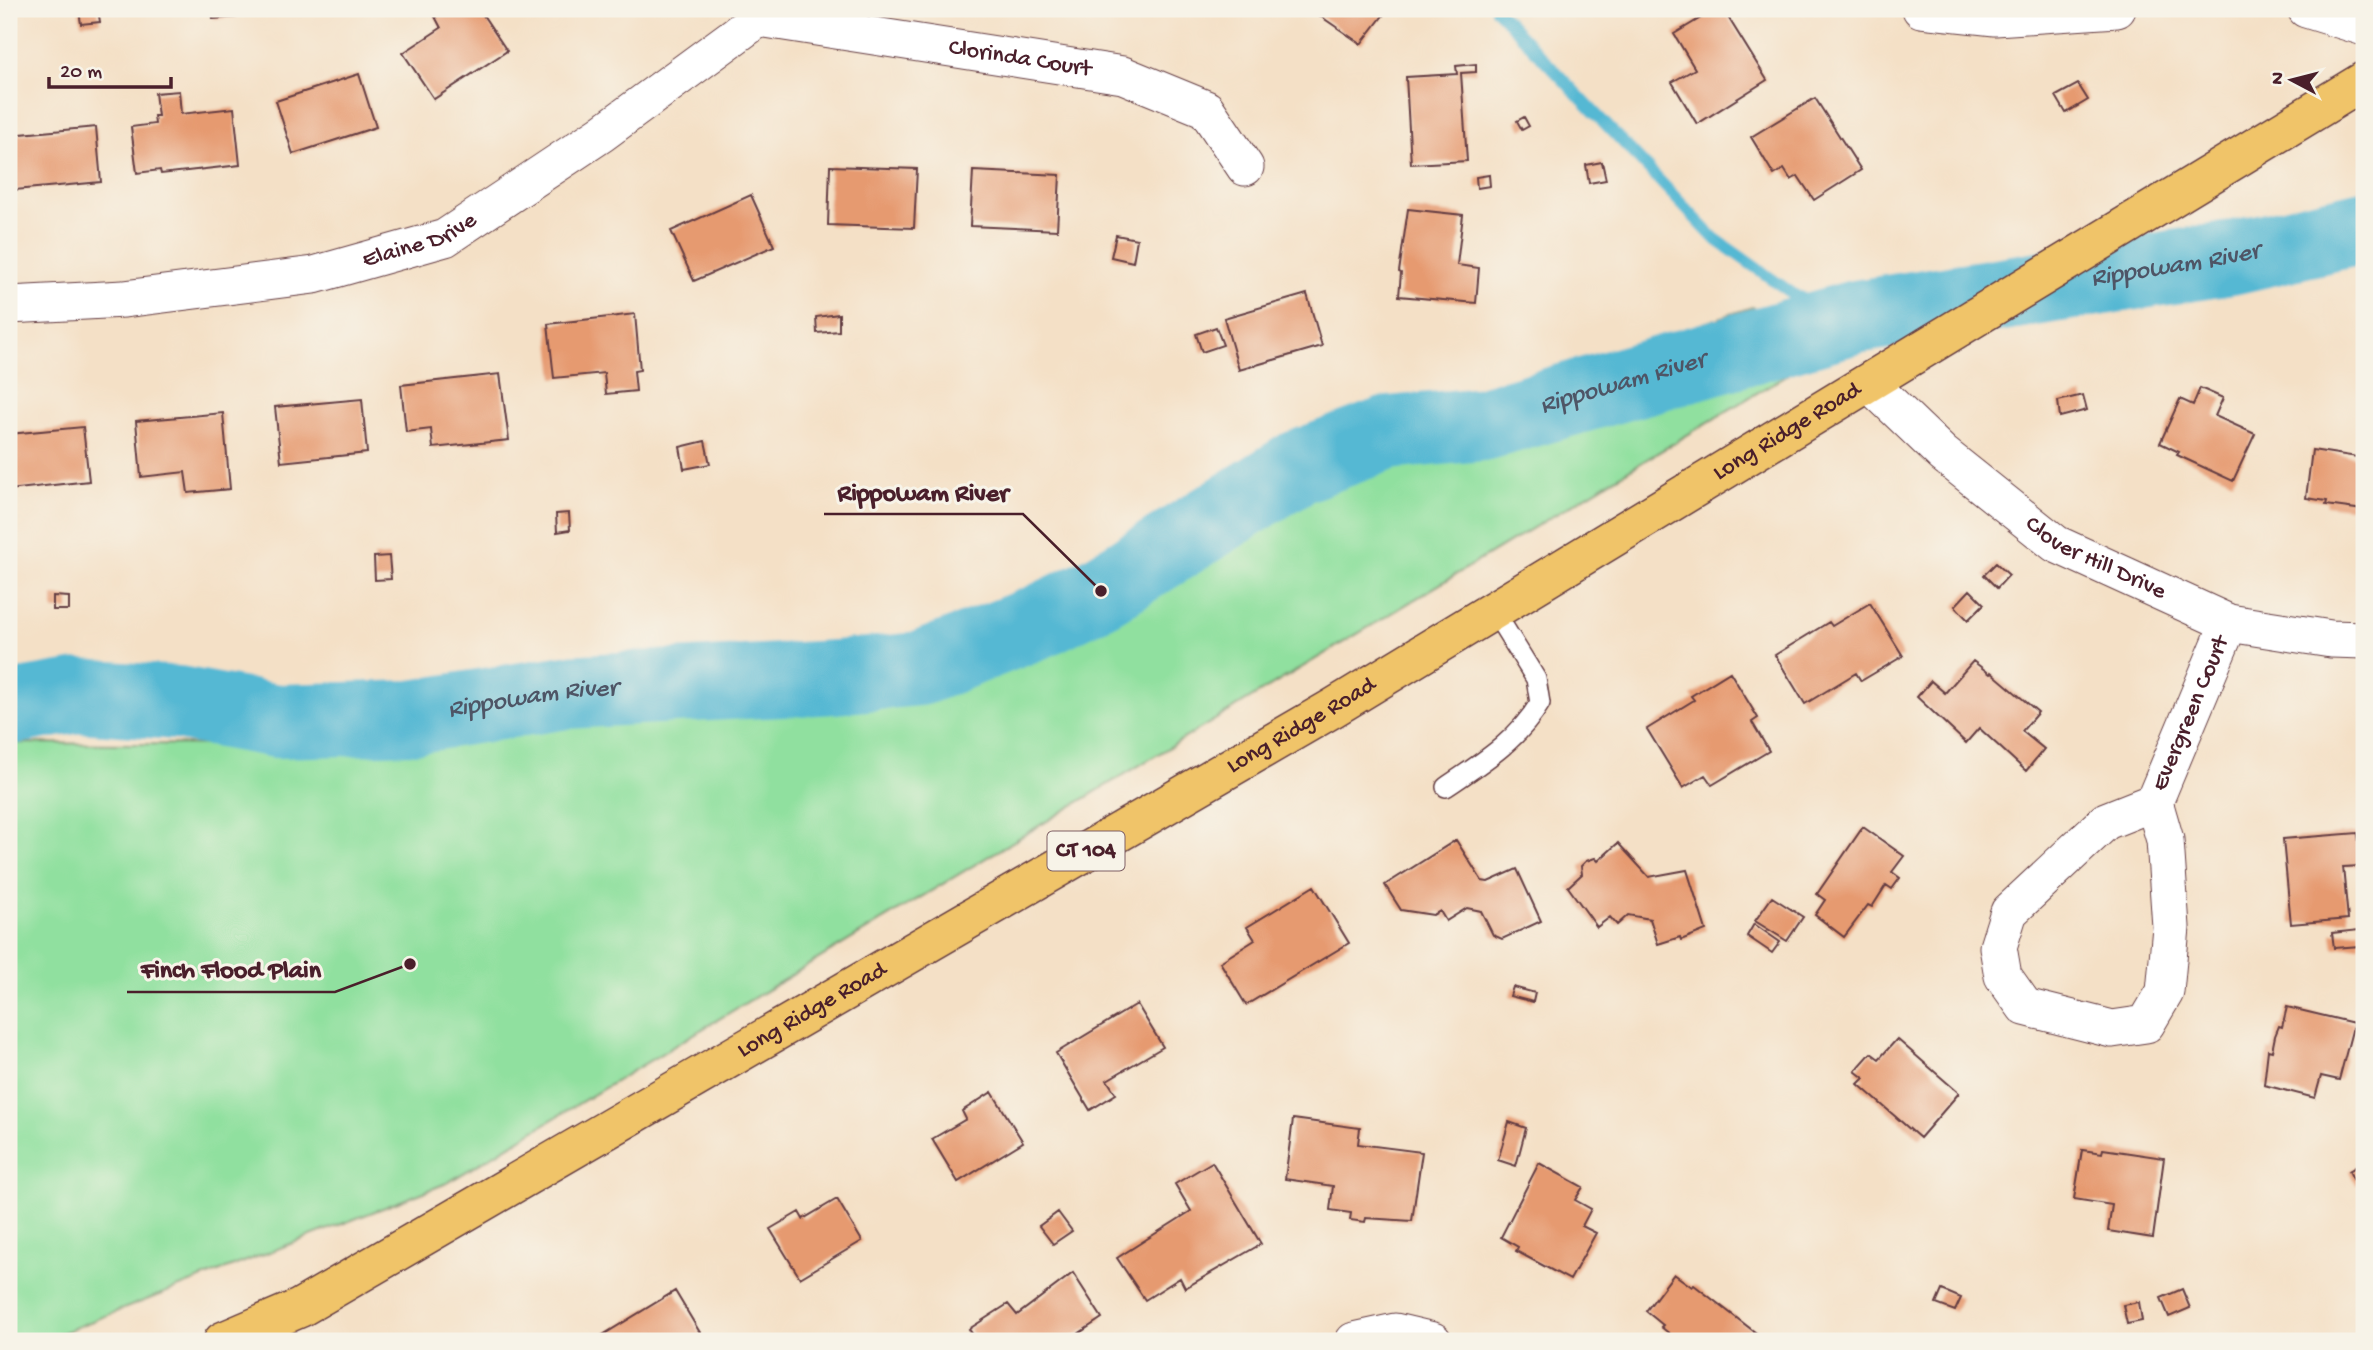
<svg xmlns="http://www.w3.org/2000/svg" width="2373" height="1350" font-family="'Gochi Hand',sans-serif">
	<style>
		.green { fill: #90e09f; stroke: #6d8065; stroke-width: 2 }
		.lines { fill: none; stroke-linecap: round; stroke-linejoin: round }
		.stream { stroke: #54b8d3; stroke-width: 12 }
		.river { stroke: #54b8d3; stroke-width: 74 }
		.building { fill: #e69a6f }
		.service-casing { stroke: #643c42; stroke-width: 22 }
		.minor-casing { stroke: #643c42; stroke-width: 39 }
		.primary-casing { stroke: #643c42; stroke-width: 41 }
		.service { stroke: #fff; stroke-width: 19 }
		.minor { stroke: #fff; stroke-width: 37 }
		.primary { stroke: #f0c469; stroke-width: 38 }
		.labels { text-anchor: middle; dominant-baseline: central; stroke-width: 6; stroke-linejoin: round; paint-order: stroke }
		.shield { fill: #f7f3e8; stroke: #7e5f64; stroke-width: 2 }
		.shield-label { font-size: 23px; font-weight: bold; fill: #4a1f2b }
		.street-label { font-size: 24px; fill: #4a1f2b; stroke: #f7f3e8 }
		.water-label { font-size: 26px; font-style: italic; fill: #4e5566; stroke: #f7f3e8 }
		.leader { fill: none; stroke: #4a1f2b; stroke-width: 2.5 }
		.callout-dot { fill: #4a1f2b; stroke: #f7f3e8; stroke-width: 2.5 }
		.callout-label { font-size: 26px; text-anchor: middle; font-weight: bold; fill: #4a1f2b; stroke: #f7f3e8; stroke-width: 6; stroke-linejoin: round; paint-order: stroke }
	</style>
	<rect width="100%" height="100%" fill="#f7f3e8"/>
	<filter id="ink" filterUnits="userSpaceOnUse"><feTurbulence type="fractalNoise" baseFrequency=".0143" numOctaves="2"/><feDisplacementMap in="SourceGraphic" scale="14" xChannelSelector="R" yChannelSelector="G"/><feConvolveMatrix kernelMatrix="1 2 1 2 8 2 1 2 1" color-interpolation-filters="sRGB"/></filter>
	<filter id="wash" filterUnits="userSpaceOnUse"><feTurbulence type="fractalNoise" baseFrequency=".00686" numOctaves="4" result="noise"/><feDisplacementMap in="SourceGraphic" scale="28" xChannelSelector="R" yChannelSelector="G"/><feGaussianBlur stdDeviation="1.57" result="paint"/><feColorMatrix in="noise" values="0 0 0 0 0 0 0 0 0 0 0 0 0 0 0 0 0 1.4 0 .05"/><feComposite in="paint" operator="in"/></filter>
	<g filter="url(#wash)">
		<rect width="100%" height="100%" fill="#f4e0c6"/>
		<path class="green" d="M1752,307L1843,341L447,1183L41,1341H9V743L257,745L652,718L865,697L941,669L1252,473Z"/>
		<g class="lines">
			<path class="stream" d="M1496,9L1714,238L1796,296L1855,317"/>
			<path class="river" id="s1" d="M9,708L79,696L178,703L277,721L412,717L566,692L835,677L919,669L1040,621L1101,591L1298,467L1388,433L1483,424L1855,317L2231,258L2364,227"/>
		</g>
		<g id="blocks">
			<path class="building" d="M98,9L100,22L81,24L79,11Z
				M212,9H236L237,17L213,19Z
				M431,9H479L507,51L434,99L403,53L441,28Z
				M1310,9H1388L1361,44Z
				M1716,9H1723L1767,80L1697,124L1672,82L1695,69L1674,34Z
				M1476,64V72L1461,73L1467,161L1411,164L1406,77L1457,74L1456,66Z
				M359,74L376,127L293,154L276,101Z
				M2078,84L2088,100L2066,113L2056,96Z
				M179,91L181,114L234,108L240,165L161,174L160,170L137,173L131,127L155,124L154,116H158L155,93Z
				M1815,98L1861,170L1814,200L1798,176L1791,180L1784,169L1774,175L1751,137Z
				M1524,117L1529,126L1522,130L1517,121Z
				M96,127L101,182L15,190L10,135Z
				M1602,162L1606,180L1589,183L1586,165Z
				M830,166L917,169L914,228L828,225Z
				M973,171L1060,175L1057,230L970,226Z
				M1489,175L1490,186L1477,188L1476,177Z
				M751,195L774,246L694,281L671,231Z
				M1408,209L1463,215L1457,265L1479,268L1476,303L1399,296L1401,273L1399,272Z
				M1116,235L1137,239L1133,262L1111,257Z
				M1307,294L1322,346L1239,370L1224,318Z
				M635,314L640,370L634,371L636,391L606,394L604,373L554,378L548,324Z
				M839,314V331L817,333L816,317Z
				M1216,327L1223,345L1202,352L1196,334Z
				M500,374L509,440L433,448L431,429L406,432L401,385Z
				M2200,388L2223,398L2215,416L2255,434L2233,481L2177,455L2179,452L2160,443L2180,399L2193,405Z
				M2083,395L2087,410L2060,417L2058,401Z
				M362,399L367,453L281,462L275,407Z
				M223,413L230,489L188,493L185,472L141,477L136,421Z
				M83,427L89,481L9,490V434Z
				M705,441L710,464L684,469L680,447Z
				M2312,450L2364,458V510L2326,505L2327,501L2306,498Z
				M569,513L570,530L557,532L556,514Z
				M389,556L391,579L375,580L374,557Z
				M1996,563L2009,575L1997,588L1984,575Z
				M1970,590L1984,604L1968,620L1955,606Z
				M53,596L69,597V610H53Z
				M1870,603L1903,656L1861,681L1856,673L1805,704L1775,655L1829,622L1832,626Z
				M1973,661L1990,674L1991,672L2038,712L2022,731L2044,749L2026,771L1979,728L1966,743L1917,697L1931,681L1945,693Z
				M1730,672L1758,718L1752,722L1769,751L1712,785L1705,775L1683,788L1647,729L1694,700L1691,696Z
				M1863,827L1904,856L1892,872L1900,878L1892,889L1886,885L1872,907L1868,905L1844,937L1815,915L1825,900L1817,894Z
				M2358,833L2361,866L2343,867L2348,919L2291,924L2283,839Z
				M1456,840L1482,881L1488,882L1517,869L1541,921L1502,939L1493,935L1481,911L1467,908L1446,921L1440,911L1433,915L1401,910L1385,885Z
				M1618,843L1649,877L1687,870L1706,930L1681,940L1680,937L1658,944L1650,919L1628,915L1617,925L1610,917L1597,927L1568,887L1582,874L1581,866L1586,861L1595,858L1598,861Z
				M1314,886L1349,943L1246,1005L1220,962L1255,940L1247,927Z
				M1772,897L1803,917L1787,941L1755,921Z
				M1754,924L1780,942L1772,953L1747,936Z
				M2359,930L2360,946L2334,948L2332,933Z
				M1513,987L1535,993L1533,1002L1510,996Z
				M1137,1004L1163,1047L1107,1080L1116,1094L1090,1110L1056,1053Z
				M2287,1007L2354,1023L2339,1080L2321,1076L2315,1098L2264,1085L2268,1050L2272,1051L2275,1036L2279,1026L2282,1027Z
				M1897,1039L1959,1093L1920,1138L1858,1084L1864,1078L1855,1071L1871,1053L1879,1059Z
				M992,1092L1023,1142L958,1182L932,1139L966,1119L962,1111Z
				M1293,1119L1360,1128L1358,1144L1422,1152L1412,1221L1366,1218L1365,1222L1350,1220L1351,1213L1330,1210L1333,1186L1285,1179Z
				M1509,1122L1526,1128L1516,1166L1498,1160Z
				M2103,1149L2164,1158L2153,1238L2108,1231L2112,1205L2074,1199L2082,1150L2102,1153Z
				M1212,1162L1261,1244L1185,1288L1180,1278L1145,1300L1117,1258L1191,1211L1175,1184Z
				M2364,1162V1180L2356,1185L2349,1171Z
				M1539,1163L1583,1187L1575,1200L1591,1209L1582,1226L1596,1233L1570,1280L1516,1251L1518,1247L1501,1237Z
				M837,1199L862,1241L800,1278L770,1229L799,1212L803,1219Z
				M1058,1212L1072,1231L1053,1244L1039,1226Z
				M1073,1273L1102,1318L1072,1338L1075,1341H977L969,1329L1008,1304L1017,1315Z
				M1674,1274L1692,1287L1694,1285L1756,1333L1749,1341H1679L1661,1327L1663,1325L1646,1311Z
				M2182,1289L2190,1308L2169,1317L2161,1298Z
				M1942,1290L1961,1298L1955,1311L1936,1304Z
				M675,1291L702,1336L693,1341H593Z
				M2139,1302L2142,1321L2127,1324L2123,1305Z"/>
		</g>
	</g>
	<g filter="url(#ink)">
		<use href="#blocks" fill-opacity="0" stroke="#643c42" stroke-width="2"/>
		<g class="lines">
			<g class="service-casing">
				<path id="service" d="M1446,787C1483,762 1517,741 1540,703L1536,679L1494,611"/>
			</g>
			<g class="minor-casing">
				<g id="minor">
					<path d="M1921,9L1995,17L2117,9"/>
					<path d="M2306,9L2364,27"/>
					<path id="s2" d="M759,18L1123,75L1206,109L1245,167"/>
					<path id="s3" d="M9,305L124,299L314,275L445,238L601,134L759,18L766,9"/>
					<path id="s4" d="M1870,384L1943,454L2056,544L2229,623L2331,639L2364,640"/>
					<path id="s5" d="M2154,802L2165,840L2171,927L2165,992L2146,1024L2112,1029L2025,1007L2003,976L1998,947L2009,912L2106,821L2154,802L2229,623"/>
					<path d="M1354,1341L1395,1332L1433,1341"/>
				</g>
			</g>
			<g class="primary-casing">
				<g id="primary">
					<path id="s6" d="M223,1341L300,1308L1333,708L2364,81"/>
				</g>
			</g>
			<use href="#service" class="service"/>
			<use href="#minor" class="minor"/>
			<use href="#primary" class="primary"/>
		</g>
	</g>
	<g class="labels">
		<rect class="shield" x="1047.5" y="831.5" width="77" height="39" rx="5"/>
		<g class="shield-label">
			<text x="1086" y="851">CT 104</text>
		</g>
		<g class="street-label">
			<text stroke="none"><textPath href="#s2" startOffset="264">Clorinda Court</textPath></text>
			<text stroke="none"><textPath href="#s3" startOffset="418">Elaine Drive</textPath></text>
			<text stroke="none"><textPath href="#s6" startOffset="1810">Long Ridge Road</textPath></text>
			<text stroke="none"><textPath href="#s4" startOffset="287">Clover Hill Drive</textPath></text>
			<text stroke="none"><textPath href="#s5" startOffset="738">Evergreen Court</textPath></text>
			<text stroke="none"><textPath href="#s6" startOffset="1242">Long Ridge Road</textPath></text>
			<text stroke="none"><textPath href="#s6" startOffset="676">Long Ridge Road</textPath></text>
		</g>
		<g class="water-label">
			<text stroke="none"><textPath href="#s1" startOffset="2250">Rippowam River</textPath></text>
			<text stroke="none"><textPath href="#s1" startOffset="1684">Rippowam River</textPath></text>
			<text stroke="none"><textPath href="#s1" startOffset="528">Rippowam River</textPath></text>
		</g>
	</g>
	<path class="leader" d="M1101 591L1023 514H824M410 964L335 992H127"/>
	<g class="callout-dot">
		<circle cx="1101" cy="591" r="7"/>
		<circle cx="410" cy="964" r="7"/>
	</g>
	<g class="callout-label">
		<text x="923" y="500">Rippowam River</text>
		<text x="231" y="977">Finch Flood Plain</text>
	</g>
	<rect width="2373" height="1350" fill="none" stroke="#f7f3e8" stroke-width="35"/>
	<g transform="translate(2292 80) rotate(277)" stroke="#f7f3e8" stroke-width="5" paint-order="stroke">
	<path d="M0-5L12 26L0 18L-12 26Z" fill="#4a1f2b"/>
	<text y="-10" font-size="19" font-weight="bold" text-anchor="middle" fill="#4a1f2b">N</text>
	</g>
	<path d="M49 77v10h122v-10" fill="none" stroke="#4a1f2b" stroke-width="3.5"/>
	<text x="60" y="77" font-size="21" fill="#4a1f2b" stroke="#f7f3e8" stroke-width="5" paint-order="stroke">20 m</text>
</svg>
